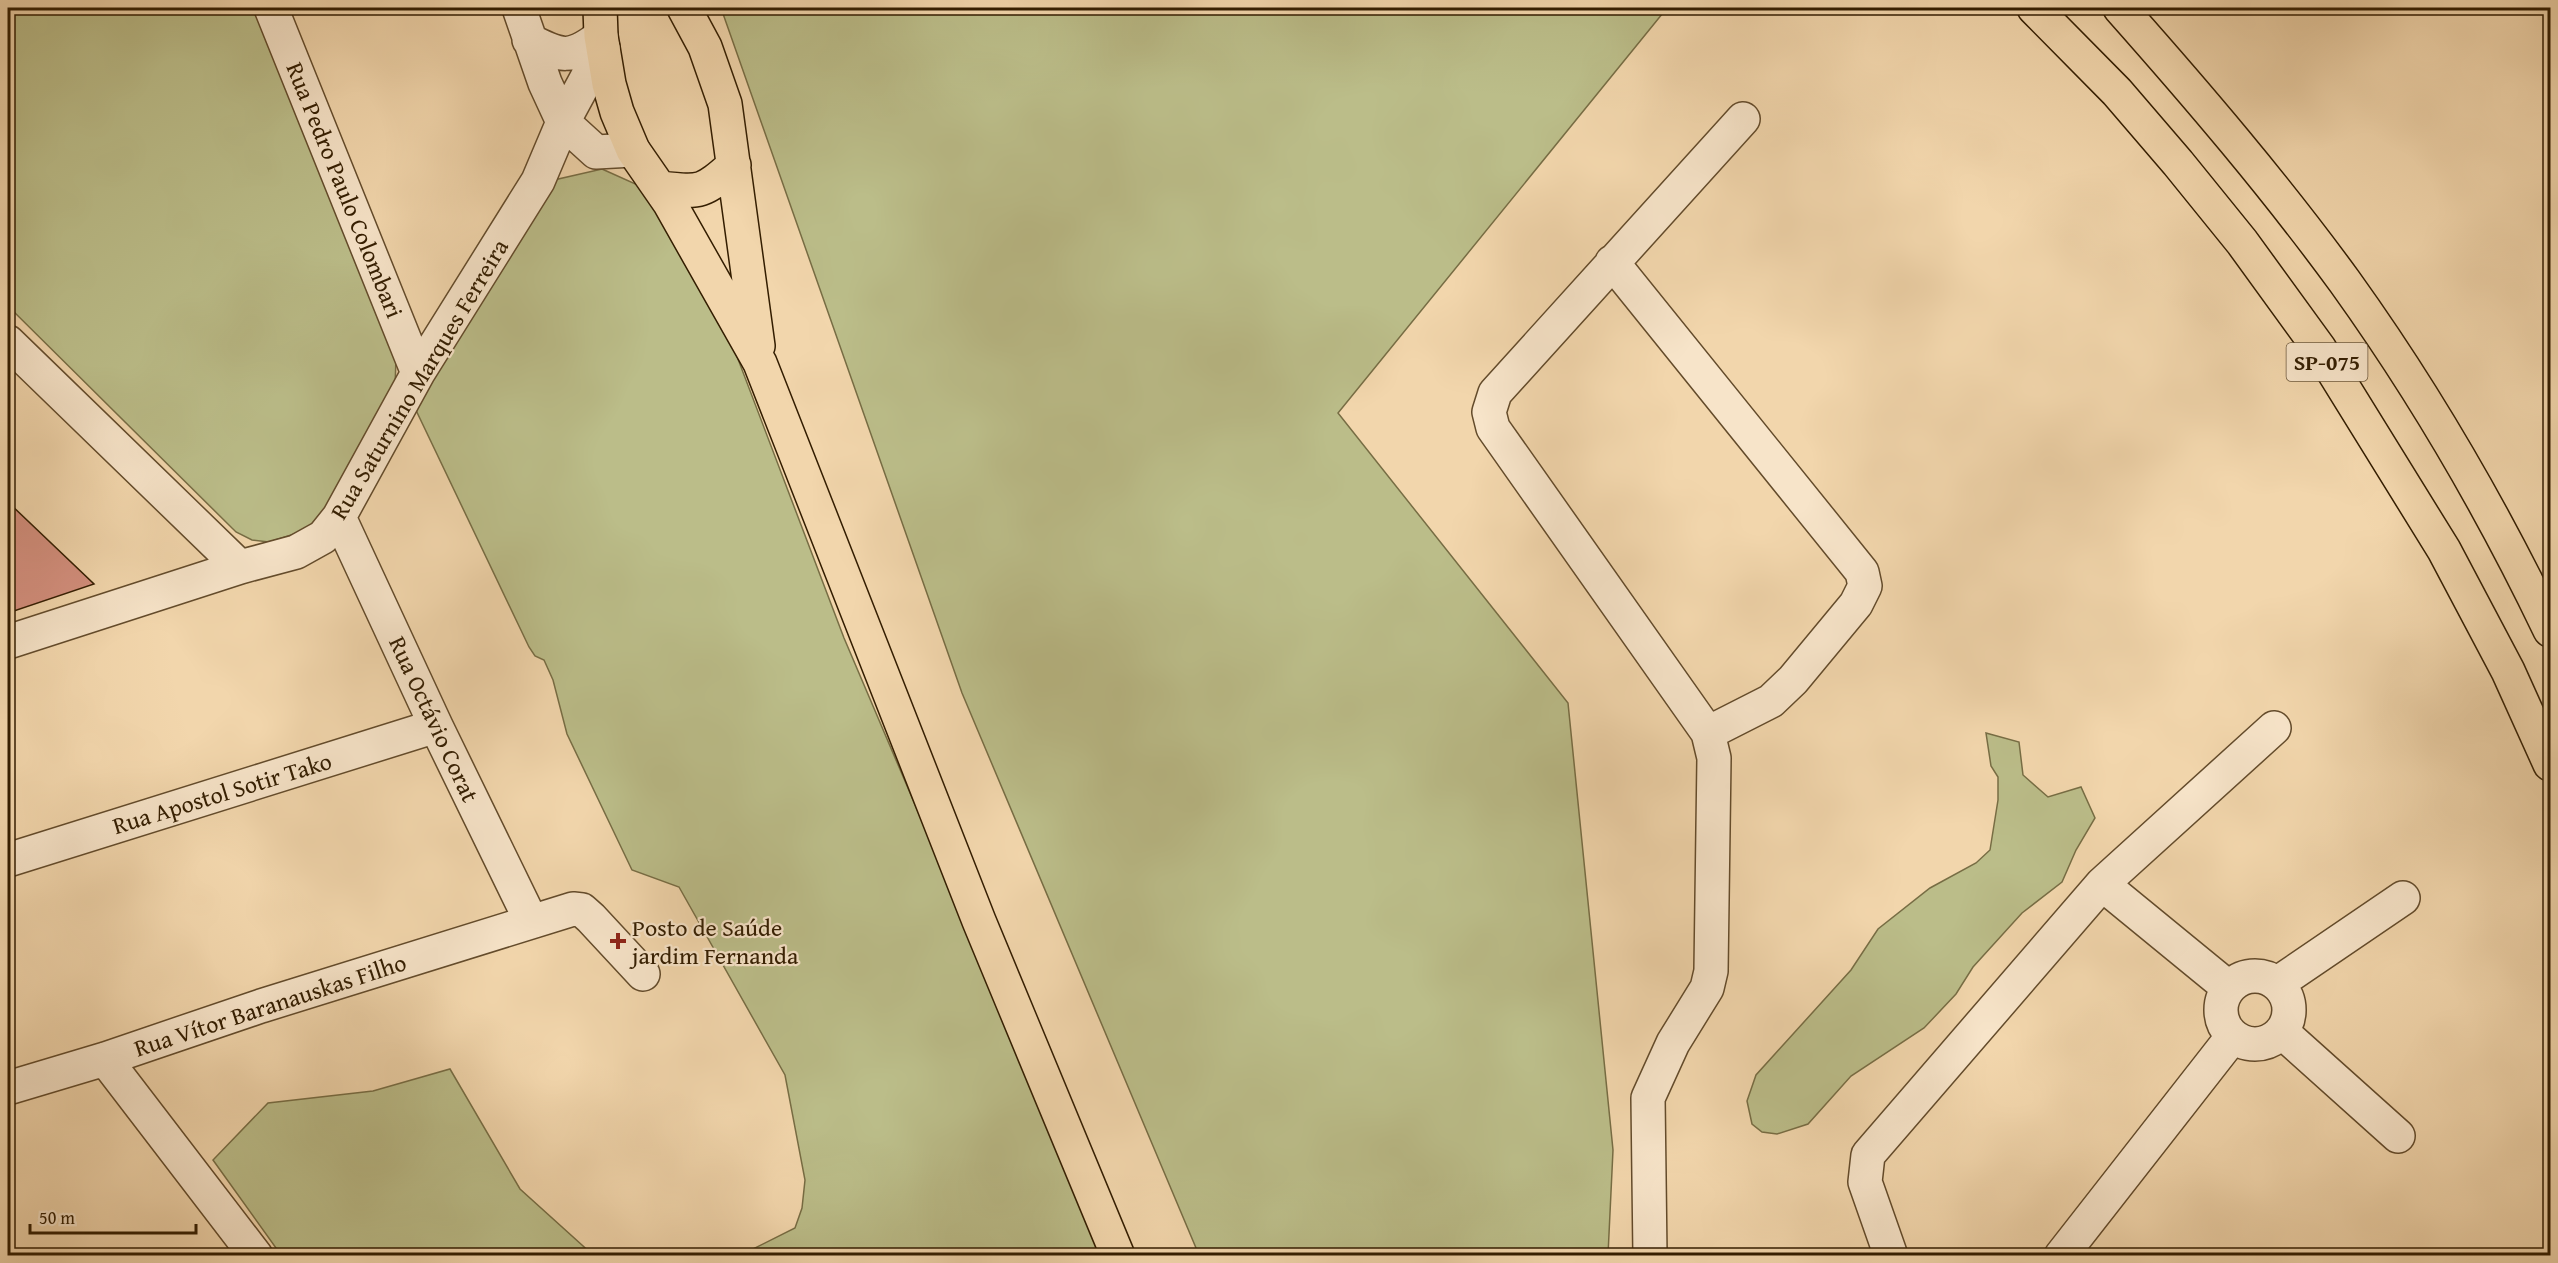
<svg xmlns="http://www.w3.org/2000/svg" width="2558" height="1263" font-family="'Gentium Book Plus',serif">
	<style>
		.green { fill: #bbbd89; stroke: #776d44; stroke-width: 1.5 }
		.building { fill: #d48f7e; stroke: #331d00; stroke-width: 1.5 }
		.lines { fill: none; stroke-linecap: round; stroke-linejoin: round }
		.minor-casing { stroke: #634b2b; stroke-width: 36 }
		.major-casing { stroke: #331d00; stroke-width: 36 }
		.highway-casing { stroke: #331d00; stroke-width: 36 }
		.minor { stroke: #f7e4c9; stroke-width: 33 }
		.major { stroke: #f2d6ac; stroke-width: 33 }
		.highway { stroke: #f2d6ac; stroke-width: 33 }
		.poi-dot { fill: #8f2418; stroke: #f7e4c9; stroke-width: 2 }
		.labels { text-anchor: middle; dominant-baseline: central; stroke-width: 4.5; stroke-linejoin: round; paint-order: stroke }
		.shield { fill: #f7e4c9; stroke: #6e593c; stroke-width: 1.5 }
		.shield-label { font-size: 22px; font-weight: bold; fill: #331d00 }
		.street-label { font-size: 24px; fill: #331d00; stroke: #f7e4c9 }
		.poi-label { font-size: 24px; fill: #331d00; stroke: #f7e4c9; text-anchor: start }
	</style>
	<rect width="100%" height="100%" fill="#f2d6ac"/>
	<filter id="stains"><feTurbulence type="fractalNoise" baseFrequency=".00333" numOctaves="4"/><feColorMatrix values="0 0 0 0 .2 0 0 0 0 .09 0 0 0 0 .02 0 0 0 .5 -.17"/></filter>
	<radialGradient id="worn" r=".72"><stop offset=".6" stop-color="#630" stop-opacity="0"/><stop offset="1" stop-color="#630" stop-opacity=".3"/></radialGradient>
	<path class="green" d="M8,8H259L396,357L395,388L326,514L304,531L269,542L252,540L236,532L8,306Z
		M721,8H1667L1338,413L1568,703L1613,1150L1608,1255H1199L962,693Z
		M602,169L640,186L722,317L844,638L1107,1255H741L795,1228L802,1208L805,1180L785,1075L679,887L632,870L567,734L553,680L544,660L535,656L529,647L414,406L554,180Z
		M1986,733L2019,742L2023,775L2048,797L2081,787L2095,818L2076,850L2062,882L2022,913L1973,967L1956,994L1924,1028L1851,1076L1808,1124L1777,1134L1762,1132L1752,1124L1747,1101L1756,1075L1851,970L1878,929L1930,888L1976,863L1990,850L1998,800V777L1991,766Z
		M450,1069L520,1189L593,1255H281L213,1160L268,1103L373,1091Z"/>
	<path class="building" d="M8,502L94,584L8,613Z"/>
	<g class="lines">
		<g class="minor-casing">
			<path id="minor" d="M271,8L418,373
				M519,8L545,83L563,122L596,152L633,150
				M529,40C561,57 571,60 601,36
				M1612,262L1862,572L1865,586L1856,604L1793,680L1771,701L1708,733
				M8,342L240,567
				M339,517L436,726L531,921
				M8,642L240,567L296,552L323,537L339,517L418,373L538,181L563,122L603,48
				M8,860L436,726
				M2102,884L2229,988
				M2221 1010a34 34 0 1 1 68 0a34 34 0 1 1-68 0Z
				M2278,983L2403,898
				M2282,1032L2398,1136
				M105,1059L256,1256
				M8,1088L105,1059L261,1006L573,909L582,910L591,918L643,974
				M1650,1256L1648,1098L1673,1043L1707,988L1711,971L1714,758L1708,733L1493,428L1489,412L1495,393L1743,119
				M1891,1256L1865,1182L1868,1155L2102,884L2274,728
				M2061,1256L2233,1036"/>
		</g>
		<g class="major-casing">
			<path id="major" d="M600,8L601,36L609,84L617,112L633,150L669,202L760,363L979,921L1118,1256
				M684,8L705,47L725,104L758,346
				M661,188C702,193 703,192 734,165"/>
		</g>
		<g class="highway-casing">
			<path id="highway" d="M2034,8L2117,92L2178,163L2242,242L2319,348L2444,550L2508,671L2550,764
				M2120,8C2198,96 2275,186 2345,282C2424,392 2492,509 2550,630"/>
		</g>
		<use href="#minor" class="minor"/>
		<use href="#major" class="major"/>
		<use href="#highway" class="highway"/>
	</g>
	<path class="poi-dot" d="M615 932h6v6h6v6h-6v6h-6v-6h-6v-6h6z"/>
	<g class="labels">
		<rect class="shield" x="2286.5" y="343" width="81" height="38" rx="4.5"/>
		<g class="shield-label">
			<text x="2327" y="362">SP-075</text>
		</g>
		<g class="street-label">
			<text transform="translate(345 190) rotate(68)">Rua Pedro Paulo Colombari</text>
			<text transform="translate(419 379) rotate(-59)">Rua Saturnino Marques Ferreira</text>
			<text transform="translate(434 719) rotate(65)">Rua Octávio Corat</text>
			<text transform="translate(222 793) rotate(-17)">Rua Apostol Sotir Tako</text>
			<text transform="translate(270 1005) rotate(-18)">Rua Vítor Baranauskas Filho</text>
		</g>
		<g class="poi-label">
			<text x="632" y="927">Posto de Saúde<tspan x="632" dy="28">jardim Fernanda</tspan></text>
		</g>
	</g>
	<rect width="2558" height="1263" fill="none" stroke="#f2d6ac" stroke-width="30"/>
	<rect x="9" y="9" width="2540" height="1245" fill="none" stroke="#331d00" stroke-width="3"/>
	<rect x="15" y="15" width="2528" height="1233" fill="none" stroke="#331d00" stroke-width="1.5"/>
	<path d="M30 1224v9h166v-9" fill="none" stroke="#331d00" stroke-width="3"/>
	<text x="39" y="1224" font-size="18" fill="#331d00" stroke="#f7e4c9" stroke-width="4.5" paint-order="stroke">50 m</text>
	<rect width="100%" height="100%" filter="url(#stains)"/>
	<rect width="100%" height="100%" fill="url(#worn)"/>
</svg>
